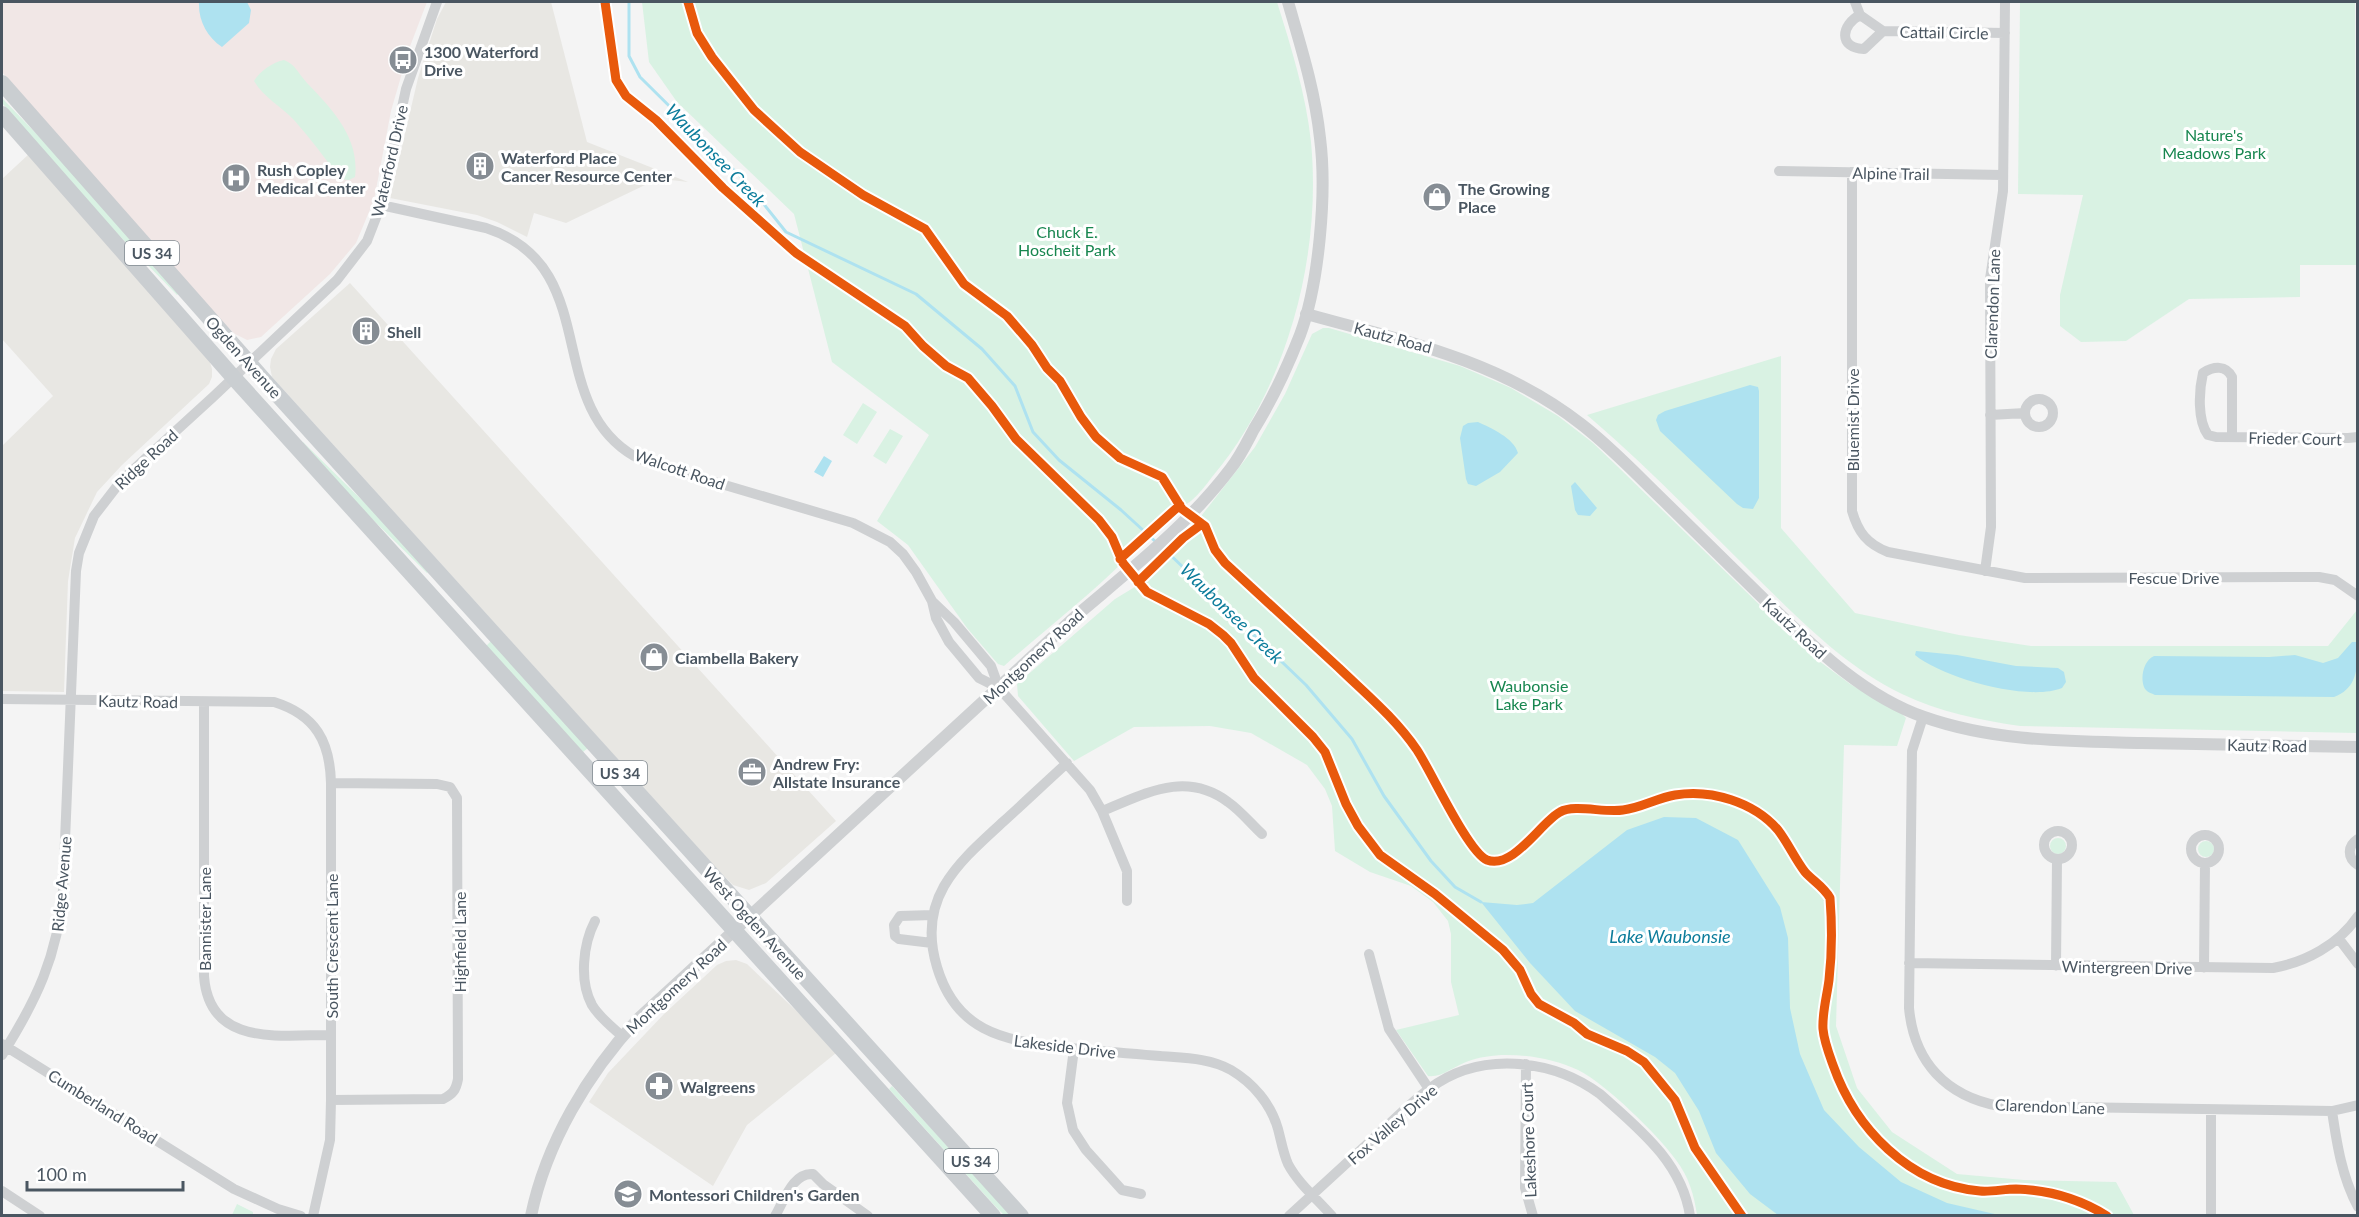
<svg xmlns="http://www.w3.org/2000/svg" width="2359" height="1217" font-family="Lato,sans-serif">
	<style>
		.commercial { fill: #e8e7e3 }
		.medical { fill: #f1e7e6 }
		.green { fill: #d9f2e3 }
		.water { fill: #aee2f0 }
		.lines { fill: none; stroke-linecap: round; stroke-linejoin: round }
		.stream { stroke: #aee2f0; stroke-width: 3 }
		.minor { stroke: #ced0d2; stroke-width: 10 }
		.tertiary { stroke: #ced0d2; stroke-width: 12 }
		.primary { stroke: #caced1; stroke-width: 16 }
		.cycleway-casing { stroke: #fff; stroke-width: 13 }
		.cycleway { stroke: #e8590c; stroke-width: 9 }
		.labels { text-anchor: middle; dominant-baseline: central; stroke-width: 6; stroke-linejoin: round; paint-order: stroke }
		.shield { fill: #fff; stroke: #808990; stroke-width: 1.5 }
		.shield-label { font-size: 15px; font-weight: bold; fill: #4a5661 }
		.street-label { font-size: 16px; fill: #4a5661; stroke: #fff }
		.poi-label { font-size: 16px; font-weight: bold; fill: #4a5661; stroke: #fff; text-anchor: start }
		.park-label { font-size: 16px; fill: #17864f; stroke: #fff }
		.water-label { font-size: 18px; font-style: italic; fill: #0c7c9b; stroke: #fff }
	</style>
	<rect width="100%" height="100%" fill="#f4f4f4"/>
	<path class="commercial" d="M446,2H551L587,142L688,182L671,180L645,185L566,223L534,213L527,237L497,222L477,215L390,198L418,78L437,19Z
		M29,154L209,359L212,369V377L209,384L122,465L97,492L75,538L68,581L64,692L2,691V446L53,396L2,339V179Z
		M350,283L836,821L766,883L749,890L733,885L719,871L272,377L270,367L271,359L276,349Z
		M736,960L747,964L806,1020L836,1053L747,1125L713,1186L589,1102L608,1073L664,1014L717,965L726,961Z"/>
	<path class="medical" d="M2,2H427L409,49L391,111L374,200L356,243L330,274L261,337L247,340L235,334L216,316L2,72Z"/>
	<path class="green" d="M642,2H1277C1291,47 1306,94 1311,142C1322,257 1287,388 1212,477C1206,485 1199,494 1191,501C1180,509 1168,515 1158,525C1147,535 1137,547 1127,558C1089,596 1045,630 1004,666L998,664L967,628L908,545L877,521L929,435L832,362L794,214L677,102L649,62Z
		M2020,2H2355L2356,265H2300V297L2189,299L2126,341L2081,342L2060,326V295L2083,195L2018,194Z
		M284,60C296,65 298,73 307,83C332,109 360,138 355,177L349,180L340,179C326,159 311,139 294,120C281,106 264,98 254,81C260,71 273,62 284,60Z
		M2,98L52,150L179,293L177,295L107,223L2,103Z
		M1323,328H1329L1460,366L1511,388L1558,416L1593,443L1616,465L1811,655L1850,684L1901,713L1906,718L1897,746L1844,745L1836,1026L1857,1088L1892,1132L1957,1174L2024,1180L2116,1182L2134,1215H1697C1694,1195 1689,1177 1676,1160C1658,1135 1606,1084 1578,1070C1556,1060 1531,1055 1506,1055C1493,1055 1479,1057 1466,1062C1453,1067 1441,1078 1428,1076L1396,1030L1459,1015L1451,982V934L1448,921L1433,902L1411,886L1370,872L1335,851L1332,806L1325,789L1307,765L1251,733L1210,726L1134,727L1074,761L1018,696L1017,684L1115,599L1143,582L1199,531L1202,515L1255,447L1285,394L1312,334Z
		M1781,356V528L1855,613L1959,635L2031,646H2328L2357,610V733L2020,726C1980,720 1939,712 1902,694C1844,666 1800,620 1754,575C1699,521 1646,465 1587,415Z
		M863,403L877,412L857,444L843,435Z
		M890,429L903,436L886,464L873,456Z
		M303,442L369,507L428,572L427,573L359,506L302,443Z
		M491,641L588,748L583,752L486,646Z
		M2050 846a8 8 0 1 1 16 0a8 8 0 1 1-16 0Z
		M2198 849a8 8 0 1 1 16 0a8 8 0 1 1-16 0Z
		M892,1086L1011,1215H1004L994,1205L889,1089Z
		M237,1204L253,1212V1215H232Z"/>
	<path class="water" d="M199,2H247L251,10L249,23L222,47C207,37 198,20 199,2Z
		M1750,385L1758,387L1759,391V498L1753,509L1743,508L1737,504L1660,431L1656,420L1658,415L1665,411Z
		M1478,422C1491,428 1514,438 1518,453L1500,472L1476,486L1468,484L1466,479L1460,438L1463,426L1468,423Z
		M824,456L832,461L823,477L814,472Z
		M1575,482L1597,508L1590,516L1578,515L1575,510L1571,486Z
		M2352,642H2357C2358,664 2359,688 2334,697L2155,695C2151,693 2146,692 2144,687C2140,677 2144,660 2154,656L2269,657L2295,655L2323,663L2338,658Z
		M1916,651L1957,655L2016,666L2058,668L2064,672L2066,682L2062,688C2028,702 1943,678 1915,655Z
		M1664,817L1696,818L1738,840L1780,907L1788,938L1790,1008L1800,1054L1824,1110L1859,1147L1901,1182L1947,1203L1999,1215H1778L1750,1194L1716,1153L1699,1111L1675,1073L1655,1057L1575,1011L1530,963L1481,902L1517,905L1533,903L1627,830Z"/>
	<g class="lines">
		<path class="stream" d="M629,2V56L640,77L747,183L786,232L916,294L982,349L1015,386L1033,432L1059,460L1121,510L1157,543
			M1162,547L1306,685L1352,739L1384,796L1431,861L1455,887L1481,902"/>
		<path class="minor" d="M1855,2L1860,15L1883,31L2005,33
			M1860,15C1841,25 1838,48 1864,49L1883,31
			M1779,171L2003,175
			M1852,172V511C1858,532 1867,544 1888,552L2025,578L2319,577L2335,580L2358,596
			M381,205L486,228C604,266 542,402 634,456C643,461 654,464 664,467L853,523L890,542L903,554L916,572L932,601L936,618L949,642L979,678L999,688L1090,790L1102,811L1127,871V901
			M2025 413a14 14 0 1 1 28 0a14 14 0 1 1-28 0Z
			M1990,415L2025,413
			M2232,437V377C2226,365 2214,366 2203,373C2199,390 2197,420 2208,435L2216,437L2348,438L2358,437
			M1985,571L1991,527L1990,279L2003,191L2005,2
			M932,601L954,622L991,666L999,688
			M2,699L274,702C316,715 330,742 331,783V1100L330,1140L313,1216
			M204,702V976C209,1047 279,1035 331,1035
			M1923,717L1912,751L1909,1008C1914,1062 1946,1096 1999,1106L2332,1111L2358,1105
			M1067,763C1046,782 1025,802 1004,821C958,863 916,898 937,967C956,1031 1002,1040 1060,1047C1094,1051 1127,1053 1160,1056C1184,1058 1210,1058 1231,1070C1253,1083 1271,1104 1278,1129C1281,1140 1283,1153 1288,1164C1298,1183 1317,1199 1332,1216
			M1102,811C1145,794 1185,770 1228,802C1241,811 1251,824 1262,834
			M2044 845a14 14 0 1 1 28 0a14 14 0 1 1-28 0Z
			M2191 849a14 14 0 1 1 28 0a14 14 0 1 1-28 0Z
			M2358,839C2347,846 2347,858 2358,865
			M595,921C583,944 579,981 592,1005C599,1017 612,1027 622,1036
			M2339,939L2358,964
			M932,943L899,939L895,936L894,925L900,916L933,915
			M1369,954L1389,1029L1429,1089
			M1909,963L2273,968C2306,962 2338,945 2358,916
			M2056,966L2057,859
			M2204,968L2205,863
			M2,1044L234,1189L278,1209L301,1216
			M1074,1049L1067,1103L1073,1130L1086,1150L1122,1190L1141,1194
			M2,1055C36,1001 58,956 63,890L76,571L79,553L94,516L121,481L213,397L337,280L367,241L381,205L406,89L437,2
			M1526,1064L1525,1188L1533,1216
			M331,1100L443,1099C453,1094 456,1090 458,1079L457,798L450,787L437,784L331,783
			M2211,1110V1216
			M2332,1111C2337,1145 2342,1177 2358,1207
			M2,1191L40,1216
			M775,1216C784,1201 793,1172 813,1174L823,1184L868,1216
			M1289,1216C1317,1190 1346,1164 1374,1138C1392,1122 1409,1104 1429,1089C1479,1051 1551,1058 1600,1094C1638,1128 1682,1162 1690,1216"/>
		<path class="tertiary" d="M1306,314C1402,340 1501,361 1581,424C1611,447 1637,475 1664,501C1700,536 1735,571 1771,606C1816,649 1864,696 1924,717C1995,742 2069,741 2142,743C2214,744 2286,746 2358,747
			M531,1216C546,1143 588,1073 638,1019L1077,615C1131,569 1188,525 1231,468C1240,457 1247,442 1254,429C1272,400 1287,368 1300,335C1319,284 1327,193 1320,138C1315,91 1301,47 1288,2"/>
		<path class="primary" d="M2,83L264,380L1021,1216
			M2,114L234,378L993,1216"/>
		<g class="cycleway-casing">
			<path id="cycleway" d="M605,2L616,80L626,96L656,120L723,188L796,253L905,326L923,346L946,366L968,378L992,406L1016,439L1099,520L1112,537L1123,563L1147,592L1209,624L1223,635L1231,643L1254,678L1313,737L1325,752L1346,804L1358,826L1380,855L1435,894L1503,950L1520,970L1531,994L1539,1004L1574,1023L1587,1034L1627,1051L1644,1062L1675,1100L1695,1148L1742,1216
				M688,2L697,33L712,57L754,110L800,152L863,195L925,229L964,284L1007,316L1032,345L1047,368L1060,381L1081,417L1096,437L1120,458L1162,477L1182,509L1205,526L1215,550L1225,563C1263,598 1301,633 1339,668C1366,694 1395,718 1417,750C1431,771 1468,852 1487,860C1513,870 1541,822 1560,812C1574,804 1605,813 1623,810C1641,808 1657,798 1675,795C1711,789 1754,802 1778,830C1788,843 1795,859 1805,872C1813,881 1824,887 1830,898C1832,924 1832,954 1829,980C1827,996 1822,1013 1823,1029C1824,1041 1829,1054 1833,1065C1855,1128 1909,1185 1980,1191C1992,1192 2004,1189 2016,1189C2049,1190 2080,1199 2107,1216
				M1120,559L1180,505
				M1138,582L1183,538L1202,524"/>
		</g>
		<use href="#cycleway" class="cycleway"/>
	</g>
	<defs>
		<g id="bus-disc" transform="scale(1.5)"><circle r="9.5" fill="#868d94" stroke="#fff"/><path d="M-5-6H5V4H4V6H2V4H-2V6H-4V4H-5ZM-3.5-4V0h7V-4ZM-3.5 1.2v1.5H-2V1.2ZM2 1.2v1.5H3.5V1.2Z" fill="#fff"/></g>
		<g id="building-disc" transform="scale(1.5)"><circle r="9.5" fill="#868d94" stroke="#fff"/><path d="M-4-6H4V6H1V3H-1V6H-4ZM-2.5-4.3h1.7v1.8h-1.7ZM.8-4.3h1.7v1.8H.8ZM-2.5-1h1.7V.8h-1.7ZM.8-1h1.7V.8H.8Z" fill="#fff"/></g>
		<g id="hospital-disc" transform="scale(1.5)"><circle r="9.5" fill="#868d94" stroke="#fff"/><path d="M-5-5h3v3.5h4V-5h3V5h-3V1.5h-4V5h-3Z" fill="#fff"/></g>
		<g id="shop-disc" transform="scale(1.5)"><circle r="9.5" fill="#868d94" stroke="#fff"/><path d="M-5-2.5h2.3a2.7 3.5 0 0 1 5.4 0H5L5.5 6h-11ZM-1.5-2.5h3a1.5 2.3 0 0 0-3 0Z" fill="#fff"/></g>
		<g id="office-disc" transform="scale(1.5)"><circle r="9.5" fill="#868d94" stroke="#fff"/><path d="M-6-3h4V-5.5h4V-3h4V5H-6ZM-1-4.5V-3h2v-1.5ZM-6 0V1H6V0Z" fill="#fff"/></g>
		<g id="pharmacy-disc" transform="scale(1.5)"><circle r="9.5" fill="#868d94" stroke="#fff"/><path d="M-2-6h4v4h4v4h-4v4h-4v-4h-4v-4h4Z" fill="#fff"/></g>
		<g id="school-disc" transform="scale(1.5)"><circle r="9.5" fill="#868d94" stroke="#fff"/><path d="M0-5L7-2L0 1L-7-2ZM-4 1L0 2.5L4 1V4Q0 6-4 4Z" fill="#fff"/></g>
	</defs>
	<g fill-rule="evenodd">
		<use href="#bus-disc" x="403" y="60"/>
		<use href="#building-disc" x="480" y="166"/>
		<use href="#hospital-disc" x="236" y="178"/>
		<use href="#shop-disc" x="1437" y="197"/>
		<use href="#building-disc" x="366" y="331"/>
		<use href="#shop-disc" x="654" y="657"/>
		<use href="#office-disc" x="752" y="772"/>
		<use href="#pharmacy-disc" x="659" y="1086"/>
		<use href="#school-disc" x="628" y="1194"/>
	</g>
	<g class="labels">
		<g class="shield">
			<rect x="125" y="241" width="54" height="24" rx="4.5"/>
			<rect x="593" y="761" width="54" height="24" rx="4.5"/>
			<rect x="944" y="1149" width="54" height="24" rx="4.5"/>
		</g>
		<g class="shield-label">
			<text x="152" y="253">US 34</text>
			<text x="620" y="773">US 34</text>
			<text x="971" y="1161">US 34</text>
		</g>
		<g class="street-label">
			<text transform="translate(1944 32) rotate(1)">Cattail Circle</text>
			<text transform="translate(389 161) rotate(-77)">Waterford Drive</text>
			<text transform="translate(1891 173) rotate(1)">Alpine Trail</text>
			<text transform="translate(1992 304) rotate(-88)">Clarendon Lane</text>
			<text transform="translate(1393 337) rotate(15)">Kautz Road</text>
			<text transform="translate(244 357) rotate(48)">Ogden Avenue</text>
			<text transform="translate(1852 420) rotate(-90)">Bluemist Drive</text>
			<text transform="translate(2295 438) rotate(1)">Frieder Court</text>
			<text transform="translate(146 459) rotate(-43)">Ridge Road</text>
			<text transform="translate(680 469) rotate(19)">Walcott Road</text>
			<text x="2174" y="577">Fescue Drive</text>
			<text transform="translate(1795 628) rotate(43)">Kautz Road</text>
			<text transform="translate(1033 656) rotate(-43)">Montgomery Road</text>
			<text transform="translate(138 701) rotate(1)">Kautz Road</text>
			<text transform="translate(2267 745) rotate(1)">Kautz Road</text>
			<text transform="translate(61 884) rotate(-85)">Ridge Avenue</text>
			<text transform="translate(204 919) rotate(-90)">Bannister Lane</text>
			<text transform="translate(755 923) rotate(48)">West Ogden Avenue</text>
			<text transform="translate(459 942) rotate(-90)">Highfield Lane</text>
			<text transform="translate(331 946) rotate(-90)">South Crescent Lane</text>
			<text transform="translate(2127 967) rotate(1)">Wintergreen Drive</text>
			<text transform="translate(676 986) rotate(-43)">Montgomery Road</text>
			<text transform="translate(1065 1046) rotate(7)">Lakeside Drive</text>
			<text transform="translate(103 1106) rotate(32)">Cumberland Road</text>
			<text transform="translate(2050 1106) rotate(2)">Clarendon Lane</text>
			<text transform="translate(1392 1124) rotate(-41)">Fox Valley Drive</text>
			<text transform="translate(1528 1140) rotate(-92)">Lakeshore Court</text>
		</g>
		<g class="poi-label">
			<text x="424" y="51">1300 Waterford<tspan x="424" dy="18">Drive</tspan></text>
			<text x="501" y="157">Waterford Place<tspan x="501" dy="18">Cancer Resource Center</tspan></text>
			<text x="257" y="169">Rush Copley<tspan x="257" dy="18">Medical Center</tspan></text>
			<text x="1458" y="188">The Growing<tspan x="1458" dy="18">Place</tspan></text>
			<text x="387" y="331">Shell</text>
			<text x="675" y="657">Ciambella Bakery</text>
			<text x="773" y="763">Andrew Fry:<tspan x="773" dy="18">Allstate Insurance</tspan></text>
			<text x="680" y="1086">Walgreens</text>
			<text x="649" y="1194">Montessori Children's Garden</text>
		</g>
		<g class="park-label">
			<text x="2214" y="134">Nature's<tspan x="2214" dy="18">Meadows Park</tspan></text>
			<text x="1067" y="231">Chuck E.<tspan x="1067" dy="18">Hoscheit Park</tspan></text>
			<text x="1529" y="685">Waubonsie<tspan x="1529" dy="18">Lake Park</tspan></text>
		</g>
		<g class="water-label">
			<text transform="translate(716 155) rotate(46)">Waubonsee Creek</text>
			<text transform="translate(1232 613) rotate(44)">Waubonsee Creek</text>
			<text x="1670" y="936">Lake Waubonsie</text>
		</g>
	</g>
	<rect width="2359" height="1217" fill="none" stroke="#4a5661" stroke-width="6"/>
	<path d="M27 1181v9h156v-9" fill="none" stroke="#4a5661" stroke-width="3"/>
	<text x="36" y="1181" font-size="18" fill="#4a5661" stroke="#ffffff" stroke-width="4.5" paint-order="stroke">100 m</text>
</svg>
